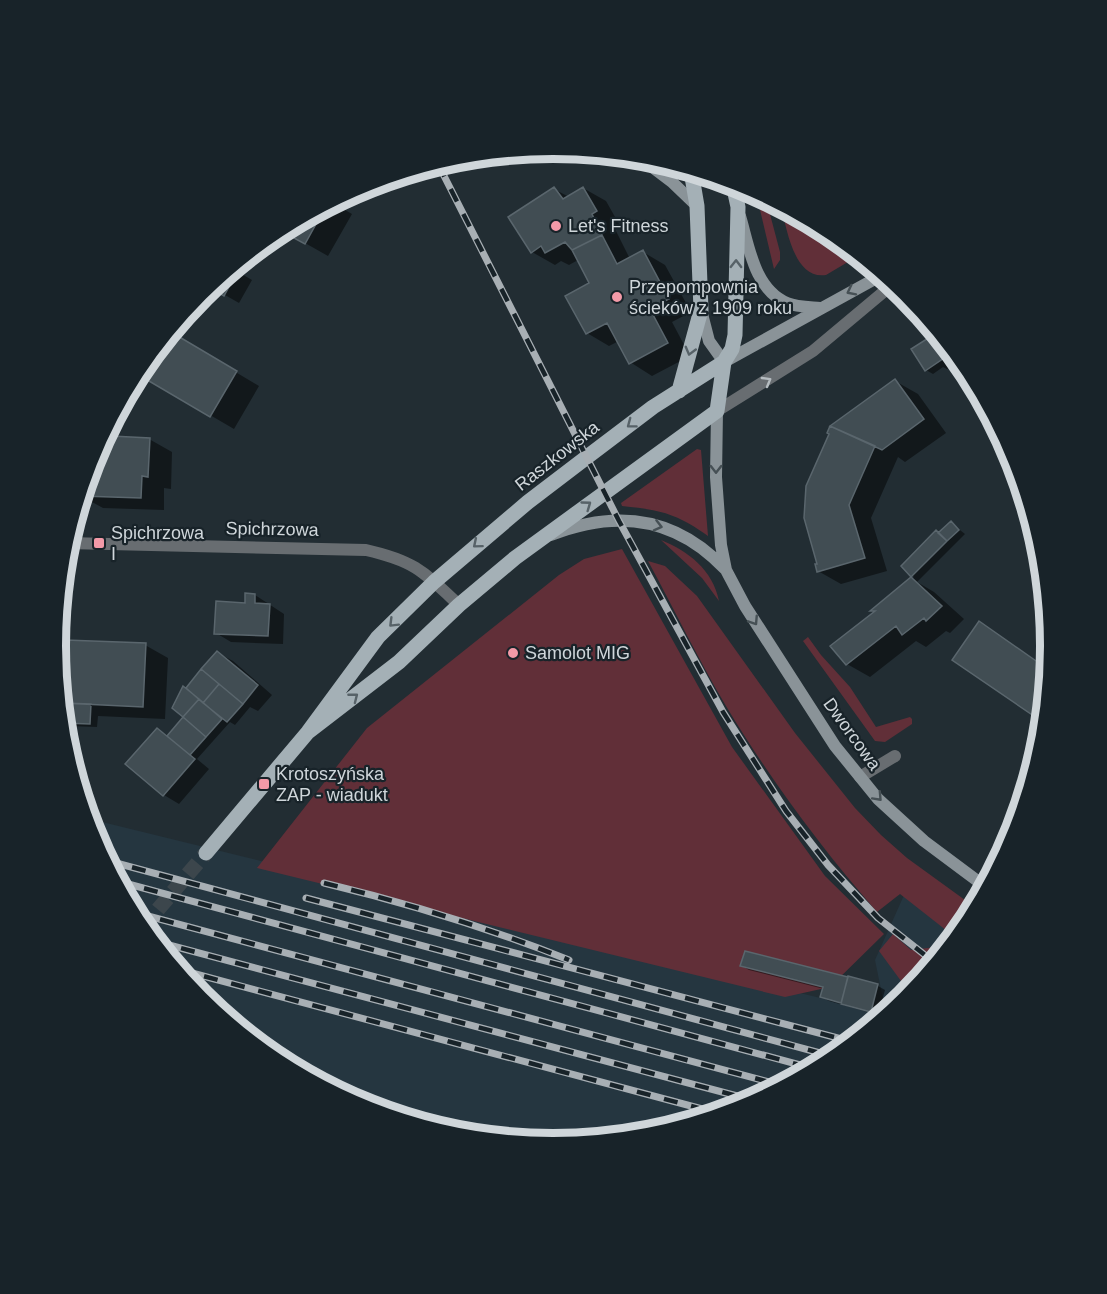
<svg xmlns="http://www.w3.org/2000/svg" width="1107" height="1294" font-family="Helvetica,sans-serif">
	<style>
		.built { fill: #253640 }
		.green { fill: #612f38 }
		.shadow { fill: #0007 }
		.building { fill: #414d53; stroke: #5a666d; stroke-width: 1.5 }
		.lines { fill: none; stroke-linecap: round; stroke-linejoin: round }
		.primary-tunnel { stroke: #3c464c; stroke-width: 15; stroke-dasharray: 15 8; stroke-linecap: butt }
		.lane { stroke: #686d71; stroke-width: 12 }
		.street { stroke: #686d71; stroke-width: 12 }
		.secondary { stroke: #8a9398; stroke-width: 12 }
		.primary { stroke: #a4b0b6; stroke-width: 15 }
		.rail-casing { stroke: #a8afb4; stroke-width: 7 }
		.rail { stroke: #182329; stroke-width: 4.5; stroke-dasharray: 14; stroke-linecap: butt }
		.oneway { stroke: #576268 }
		.oneway2 { stroke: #465055 }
		.oneway3 { stroke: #b5bcc0 }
		.poi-dot { fill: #f39aa8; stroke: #182329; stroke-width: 2 }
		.labels { text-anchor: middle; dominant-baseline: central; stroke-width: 4.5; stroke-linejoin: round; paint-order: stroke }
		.poi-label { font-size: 18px; fill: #cfd6da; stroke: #182329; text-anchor: start }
		.street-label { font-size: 18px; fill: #cfd6da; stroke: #182329 }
		.rim { fill: none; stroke: #cfd6da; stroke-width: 8 }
	</style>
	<rect width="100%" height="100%" fill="#222d33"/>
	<path class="built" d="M98,821L886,1014L875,960L909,884L967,924L905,999L830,1061L744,1107L650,1135L553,1145L456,1135L363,1107L277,1061L201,999L139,923L93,837L92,832Z"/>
	<path class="green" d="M756,193L766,199L780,252V260L774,269Z
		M781,207L830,233L858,256L826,275C794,280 787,229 781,207Z
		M697,449L701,450L708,536C676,513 660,510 622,506L621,503Z
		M661,540C688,551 713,570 719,601L702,578Z
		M622,549L732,747L825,876L884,934L830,987L785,997L257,868L367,728L559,575L584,559Z
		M648,561L665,566L697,596L795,733L855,808L881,835L907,858L976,908L967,924L956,938L900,894L877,912C821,848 770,779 726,706C698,659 674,609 648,561Z
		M808,637L821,655L850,687L876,727L910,717L912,719V724L885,742L875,741L803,641Z
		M893,934L911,950L944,946L947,948L903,1002L901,981L879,951Z"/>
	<path class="shadow" d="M583,188L606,201L619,224L614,227L630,259L643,252L665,265L691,312L672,322L690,356L652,376L630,362L619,341L609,346L587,333L591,283L578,260L569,265L561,261L555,265L532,252L554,189L569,197Z
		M333,203L352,214L328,256L282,230Z
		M233,269L252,280L239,303L211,287Z
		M170,333L259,386L234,429L138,373Z
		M933,336L940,340L953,361L951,362L953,366L947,369L943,367L933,374L926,370Z
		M895,381L918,394L946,433L905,462L898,457L871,518L887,571L841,584L818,571Z
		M149,439L172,452L171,489L164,488V510L103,508L81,496L94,456L101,441Z
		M951,523L965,534L917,582L934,592L964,619L950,633L946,631L926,647L916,641L870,677L847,664L832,646L877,611L875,609L914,577L903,566Z
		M255,595L284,614L283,644L231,642L216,633Z
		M980,623L1049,669L1044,722Z
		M145,645L168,658L165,719L98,716L97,727L69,726L63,722V704Z
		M218,653L233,661L272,695L258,711L250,707L235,725L230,722L197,759L209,769L179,804L164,795L158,730L169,736L185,717L186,689L202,671L207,674Z
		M746,953L878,986L885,990L878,1015L829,1001L822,997L824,989L749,970L742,966Z"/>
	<path class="building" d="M554,187L563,199L583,187L597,211L592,214L602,235L572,250L565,242L545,253L541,246L531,253L508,217Z
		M326,206L305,244L281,231Z
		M602,235L617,264L643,250L669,299L650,309L668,343L629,364L607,323L586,334L565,296L589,283L572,250Z
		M602,235L617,264L643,250L669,299L650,309L668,343L629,364L607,323L586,334L565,296L589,283L572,250Z
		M234,268L238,270L224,296L210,288Z
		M171,332L237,371L210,417L137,374Z
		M933,335L947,356L925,371L911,349Z
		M895,379L924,419L882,450L830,426Z
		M830,426L875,446L849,505L865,558L817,572L815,564H817L804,518L806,486L829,434L827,433Z
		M111,436L150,438L148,477L142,476L141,498L81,496L94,456L102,440H111Z
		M951,521L959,530L947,541L938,533Z
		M936,530L947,541L911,577L901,566Z
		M911,577L942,606L926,621L924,618L902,635L896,626L846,665L830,646L875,611H870Z
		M245,593L255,594V603L270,604L268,636L214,634L216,601L245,603Z
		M979,621L1049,670L1044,723L952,660Z
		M65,640L146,643L143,707L62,703Z
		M217,651L258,685L243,704L201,669Z
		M201,669L219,684L203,703L186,688Z
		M219,684L243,704L227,722L203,703Z
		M183,686L199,699L183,717L172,708Z
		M199,699L222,719L206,737L183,717Z
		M62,703L91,704L90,724L63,723Z
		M183,717L206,737L190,755L167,736Z
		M157,728L195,759L163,796L125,764Z
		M745,951L848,977L841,1003L820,997L823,987L740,966Z
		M848,976L878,984L871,1012L841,1004Z"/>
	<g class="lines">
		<path class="primary-tunnel" d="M143,927L206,853"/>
		<path class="lane" d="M860,777L895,756"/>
		<path class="street" d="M717,411L813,351L893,284
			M67,543L366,550C415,561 424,572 459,605"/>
		<path class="secondary" d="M639,157L672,182L697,206
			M740,216C749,246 754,289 787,303C797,307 809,307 820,308
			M701,310L709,341L724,362L882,275
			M717,411L716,477L721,545L726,570L745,606L835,746L878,799L924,841L987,888
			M551,535C617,509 676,517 725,569"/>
		<path class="primary" d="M679,391L701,310L697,206L691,171
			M308,732L399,662L459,605L515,558L717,411L724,362L732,349L735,335L738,207L733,184
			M206,853L308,732L378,637L434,582L528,502L587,457L653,407L724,362"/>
		<g class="rail-casing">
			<path id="rail" d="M438,164L619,521L723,712L786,811L828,865L878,918L935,963
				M105,860L835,1057
				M117,881L815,1069
				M324,883C407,903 489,928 569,960
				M306,898L853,1042
				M133,912L784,1086
				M154,941L756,1101
				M177,969L721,1114"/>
		</g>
		<use href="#rail" class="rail"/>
	</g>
	<defs><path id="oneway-chevron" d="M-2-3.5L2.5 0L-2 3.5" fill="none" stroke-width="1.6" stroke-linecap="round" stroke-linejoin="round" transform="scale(1.5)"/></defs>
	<g class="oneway">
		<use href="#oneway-chevron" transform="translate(736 264) rotate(-89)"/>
		<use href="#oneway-chevron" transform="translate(690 351) rotate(105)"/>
		<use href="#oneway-chevron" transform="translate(631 424) rotate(143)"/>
		<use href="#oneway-chevron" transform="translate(587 505) rotate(-36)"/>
		<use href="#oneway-chevron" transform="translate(477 544) rotate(140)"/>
		<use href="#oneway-chevron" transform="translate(393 623) rotate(135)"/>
		<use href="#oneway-chevron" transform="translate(354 697) rotate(-38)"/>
	</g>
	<g class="oneway2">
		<use href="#oneway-chevron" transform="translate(851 291) rotate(153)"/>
		<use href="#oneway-chevron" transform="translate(716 469) rotate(90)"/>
		<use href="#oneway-chevron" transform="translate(658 526) rotate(14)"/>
		<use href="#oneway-chevron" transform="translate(754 621) rotate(57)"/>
		<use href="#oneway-chevron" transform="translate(878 797) rotate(47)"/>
	</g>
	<use class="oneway3" href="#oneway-chevron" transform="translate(767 381) rotate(-30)"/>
	<g class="poi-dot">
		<circle cx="556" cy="226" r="6"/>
		<circle cx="617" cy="297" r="6"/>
		<rect x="93" y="537" width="12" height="12" rx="3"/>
		<circle cx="513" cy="653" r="6"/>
		<rect x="258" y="778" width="12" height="12" rx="3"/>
	</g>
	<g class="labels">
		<g class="poi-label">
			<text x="568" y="226">Let's Fitness</text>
			<text x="629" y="287">Przepompownia<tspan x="629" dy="21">ścieków z 1909 roku</tspan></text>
			<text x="111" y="533">Spichrzowa<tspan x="111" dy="21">I</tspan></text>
			<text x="525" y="653">Samolot MIG</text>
			<text x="276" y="774">Krotoszyńska<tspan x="276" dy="21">ZAP - wiadukt</tspan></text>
		</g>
		<g class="street-label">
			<text transform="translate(557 456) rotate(-38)">Raszkowska</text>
			<text transform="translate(272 529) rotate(1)">Spichrzowa</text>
			<text transform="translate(852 734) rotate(54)">Dworcowa</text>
		</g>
	</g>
	<path d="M0 0H1107V1294H0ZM66 646a487 487 0 1 1 974 0a487 487 0 1 1-974 0Z" fill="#182329" fill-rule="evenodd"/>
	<path class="rim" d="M66 646a487 487 0 1 1 974 0a487 487 0 1 1-974 0Z"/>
</svg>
